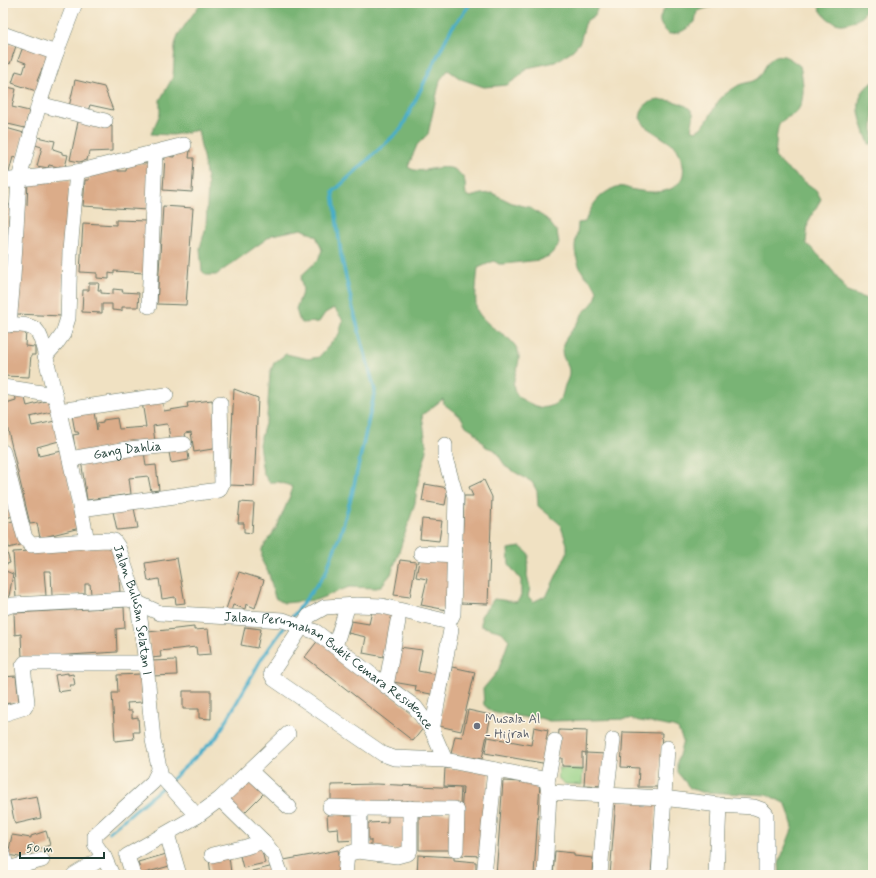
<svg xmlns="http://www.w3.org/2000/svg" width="876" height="878" font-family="Mynerve,sans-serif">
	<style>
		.green { fill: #97d287; stroke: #5b885e }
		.forest { fill: #79b474; stroke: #4c7854 }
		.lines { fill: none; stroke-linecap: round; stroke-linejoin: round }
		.stream { stroke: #49aec9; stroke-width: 3.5 }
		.building { fill: #dbac89 }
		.minor-casing { stroke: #687666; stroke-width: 16 }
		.minor { stroke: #fff; stroke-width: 15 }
		.worship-dot { fill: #6b7280; stroke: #fcf5e5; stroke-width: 1.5 }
		.labels { text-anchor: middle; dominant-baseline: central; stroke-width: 3; stroke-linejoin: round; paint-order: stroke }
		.street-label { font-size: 13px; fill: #1f3d34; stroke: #fcf5e5 }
		.worship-label { font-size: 13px; fill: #5b616d; stroke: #fcf5e5; text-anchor: start }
	</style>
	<rect width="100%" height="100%" fill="#fcf5e5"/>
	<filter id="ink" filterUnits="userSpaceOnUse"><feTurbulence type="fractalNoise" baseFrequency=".025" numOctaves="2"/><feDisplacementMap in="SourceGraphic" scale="8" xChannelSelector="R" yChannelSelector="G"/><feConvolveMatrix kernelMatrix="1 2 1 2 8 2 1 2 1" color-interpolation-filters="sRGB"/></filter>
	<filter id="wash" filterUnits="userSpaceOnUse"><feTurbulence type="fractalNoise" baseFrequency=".012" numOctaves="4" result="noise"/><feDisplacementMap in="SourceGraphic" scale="16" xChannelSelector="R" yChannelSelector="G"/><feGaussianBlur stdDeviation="0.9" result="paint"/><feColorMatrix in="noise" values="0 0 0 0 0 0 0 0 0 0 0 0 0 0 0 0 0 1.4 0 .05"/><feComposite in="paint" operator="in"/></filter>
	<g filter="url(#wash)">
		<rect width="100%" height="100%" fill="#f0e1c2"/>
		<path class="green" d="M559,768L583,769L582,785L565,784L558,778Z"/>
		<path class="forest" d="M201,3H599L595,15L586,21L580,42L573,50L555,62L527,68L520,76L507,85L484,87L461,79L448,70L440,80L428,134L417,145L408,167C423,179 449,154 464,179C466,183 465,190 466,195L470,197L481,194L492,193L512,203L528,207L547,219L557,232L559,243L557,248L549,256L539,260L504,264H499L494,261L478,268C477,277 474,301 477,310C479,316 492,328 498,331C505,336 511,339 516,347C526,362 507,380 516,393C520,400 529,403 536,406C545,410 557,406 562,396C563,393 564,388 565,385C567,381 569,377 569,373C570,363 559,359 563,345C566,336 573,330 578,322C580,320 581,317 582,314C588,307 597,302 597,292C596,283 587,279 583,273C580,269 578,263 577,259C572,245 578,237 578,223L585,222C591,206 598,195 614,188C622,184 627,189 635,190C650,193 674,195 682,178C686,169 681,154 675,146L646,127L640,118C641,113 642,107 647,104C656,96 688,101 693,113C694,118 692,124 691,129L696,131C710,124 711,108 722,97C726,93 734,88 739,85C746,82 753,83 759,77C762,74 764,68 767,64C778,48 789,58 800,66C803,79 807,104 794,114C789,117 782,119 779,125C776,131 776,150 775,157L787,169L816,190L821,199L808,222L806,243C822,258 836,273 847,292L873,301V875H780L779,863L793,827L786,804L768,795L701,792L690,788L677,772V762L683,741L678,729L673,727L629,719L549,721L540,718H529L492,712L484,705L483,689L498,671L509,640L502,632L481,626V616L494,599L517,602L521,596V580L509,565L508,549L521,547L529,554L527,575L530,588L528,596L533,602L547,595L567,553V544L560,524L538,506L537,491L532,482L506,467L495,450L486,447L474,431L466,426L461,417L444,404L443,399L422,415L427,451L418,482L415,503L398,555L391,574L382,585L377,588L349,587L316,600L284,603L275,598L269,574L262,561V549L277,527L292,491L291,486L279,482H269L263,473L259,444L267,417L270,373L274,363L286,354L308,359L319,357L339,334L343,320L334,308L325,313L319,322L302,323L299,319L296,309L303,290L301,279L303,274L318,260L322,250L316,236L302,229L272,235L216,275H206L202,271L200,248L206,227L208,184L198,130L173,135L151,134L160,114V100L173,77L175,45L178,35Z
			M668,3H724L697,11L695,22C685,30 682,33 669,34C655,21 659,18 668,3Z
			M818,3H865L866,8L862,17C856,20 847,25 840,24C830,23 819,12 818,3Z
			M873,81V144H869C864,129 852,105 864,90C866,87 870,84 873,81Z"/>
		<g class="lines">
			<path class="stream" d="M291,619L325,574L341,532L352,494L375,391L353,309L341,255L333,192L401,129L451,29L471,3
				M170,781L217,737L262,658L286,625
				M109,832L165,785"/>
		</g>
		<g id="blocks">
			<path class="building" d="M3,42L16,46L10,64L7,62L3,74Z
				M24,44L51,53L46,70L42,69L37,81L42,83L39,92L12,83L16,71L23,73L26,63L18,60Z
				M75,80L104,87L113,110L90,105L88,111L69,107Z
				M3,86L16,89L12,107L29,111L25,128L8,124L6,128L24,133L18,159L13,157L8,176L3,175Z
				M79,117L96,124L112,126V151L89,152L87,160L79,162L70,160Z
				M37,137L55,141L53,149L62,152V154L68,155L65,167L59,166L58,167L49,165L48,168L37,166L42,147L35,145Z
				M175,149L190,150L189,158H194L192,192L163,190L165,156L174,157Z
				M127,163L149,164L147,210L83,206L85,180H89L90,170L118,169V171H126Z
				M28,180H70L61,316L17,314L24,204L27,205Z
				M3,187H5L4,200H3Z
				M3,204L10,205L4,284H3Z
				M163,206L193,208L186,305L157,304Z
				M116,220L146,221L144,273L114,271V274L109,273V279L97,278V273L80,272L83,223L116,225Z
				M89,283H99L98,290H101V293L113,294V289L123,290L122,292L139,293L138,307H122V311L112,310V304H102V313L82,312L83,290H89Z
				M3,328L26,330L25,346L35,347V355H31L29,377L3,376Z
				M234,389L258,398L254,486L229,485Z
				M23,391L27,406L50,400L52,412L30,417L32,426L55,421L59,441L37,447L39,456L62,451L80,528L40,538L37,523L30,524L3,409V404L16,400L15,393Z
				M162,399L164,411L188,407L187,403L212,400L219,448L194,452L191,432L185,433L186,440L170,439L168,425L166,424L153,426L155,442L76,454L73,435L79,434L78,432H75L72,415L94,412L97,430V423L103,422V420L117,418L119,429L146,427L142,402Z
				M187,445L189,460L171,463L168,447Z
				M144,451L146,466L156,465L159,490L151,491L148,476L129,478L131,494L87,500L81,460Z
				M3,467L16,515L3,519Z
				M484,480L492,497L488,604L460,603L464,496H473L469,487Z
				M425,484L448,488L445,505L422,501Z
				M240,502L254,503L252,533L244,532V523H238Z
				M133,503L138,528L117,530L112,507Z
				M422,519L442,521L439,541L420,539Z
				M18,520L24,544L9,548L3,523Z
				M3,538L10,563L3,565Z
				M113,546L118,566L120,592L91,594L90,584H85V594L52,596L51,571H44L46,596L16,598L13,552Z
				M420,555L453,561L447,610L421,605L427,579L416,577Z
				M177,558L185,603L176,604L175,597L162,599L159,579L148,581L145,563Z
				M400,560L416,562L410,597L394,595Z
				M3,570L13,574L9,596L3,599Z
				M239,572L264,580L255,608L246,604L245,609L233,605L231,611L226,609Z
				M124,607L125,628L116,629L117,652L22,658L21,634L15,635L14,613Z
				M373,607L394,611L384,657L363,653L366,637L348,633L351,621L369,624Z
				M194,627V630L208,629L211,654L197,655L196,647L160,651L161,657L151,658L148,632Z
				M245,627L261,629L257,648L241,645Z
				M319,639L414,713L412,716L425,726L413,741L305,657Z
				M399,647L422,650L418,671L439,675L436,695L415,691L416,686L393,682Z
				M176,660L177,675L152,676V661Z
				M452,667L475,672L461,731L439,726Z
				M68,673V675L73,674L75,685H70L71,690L58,692L55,675Z
				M140,674L142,702L127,703L128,711H132V718L138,717L139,732H133L134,739L115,741L112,693H118L117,675Z
				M16,676L19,702L3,704V677Z
				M183,691H211V719L199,718V709H183Z
				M468,710L491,715L482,759L451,754L455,736L462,737Z
				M534,727L548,730L546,740L552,741L548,764L485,753L488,737L531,745Z
				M559,730L587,731L586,753L606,754L604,786L584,785L586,753L582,752V767L562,766V758H557Z
				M623,732L662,733L659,787H638L639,768L621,767Z
				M445,768L489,771L482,856L458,855L463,787L444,786Z
				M254,776L267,790L241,816L228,802Z
				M503,781L540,783L534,875H496Z
				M376,784L461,788L460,805L331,803V785Z
				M37,796L41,818L15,824L10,801Z
				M616,800L657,804L651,875H610Z
				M405,812L406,850L371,849V840H368V823L388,822V813Z
				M356,813L357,840L339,841L338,828L328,829L327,815Z
				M419,813H452V850H419Z
				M46,831L50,845L35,850L33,843L30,859L8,855L12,835L31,838V836Z
				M261,847L265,863L243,868L239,852Z
				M338,850L342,871L321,875H287L284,860Z
				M555,851L574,853V856L593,858L592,875H553Z
				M170,853L173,865L141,874L138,862Z
				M418,855L454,857V860L476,862V875H417Z
				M229,856L231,873L211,875L209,859Z
				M274,866L276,875H253L252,871Z"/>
		</g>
	</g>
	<g filter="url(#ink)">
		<use href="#blocks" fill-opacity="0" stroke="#687666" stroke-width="1"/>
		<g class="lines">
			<g class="minor-casing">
				<g id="minor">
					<path d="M3,34L56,53"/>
					<path d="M39,104L105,121"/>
					<path d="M3,181L77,172L184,145"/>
					<path d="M149,306L155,153"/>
					<path id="s1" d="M3,324C13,325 28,323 36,330C43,337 46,360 49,371C63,427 76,484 87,541L107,540L114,541L118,547L138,605L146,663L153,740L161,776L197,816L220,799L263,841L274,855L281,875"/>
					<path d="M9,325L13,277L19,179L39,104L56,53L75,3"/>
					<path d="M45,356L56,344L63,334L68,318L70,251L77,172"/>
					<path d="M3,387L55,395"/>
					<path d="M59,411L166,395"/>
					<path d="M3,452L22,527L25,538L31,545L87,541"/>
					<path id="s2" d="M70,459L128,449L184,444"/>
					<path d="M81,509L219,490L222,484L220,403"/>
					<path d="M421,553L455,555"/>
					<path id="s3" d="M3,608L12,605L129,599L160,613L283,620L316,632L386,686L415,707L432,730L445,760L543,779L547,782L549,792L663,798L719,805L754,807L762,810L766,814V875"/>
					<path d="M335,646L346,611"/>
					<path d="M386,686L398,621"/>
					<path d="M3,714L25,707L27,702L23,666L25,663H146"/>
					<path d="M432,730L451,630"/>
					<path d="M445,760L394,758L383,754L274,679L271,673L309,616L325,607L357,605L382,606L445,621L450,620L453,614L456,496L445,458V445"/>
					<path d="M250,771L289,807"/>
					<path d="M547,782L555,741"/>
					<path d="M220,799L288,734"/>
					<path d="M330,807L360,808V848L358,851L347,854L345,875"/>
					<path d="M360,808L454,809L457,811L456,850"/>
					<path d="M167,834L179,875"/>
					<path d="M358,851L397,856L408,853L410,850V808"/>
					<path d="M3,853L6,866L11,868L42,860"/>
					<path d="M212,855L246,847L263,841"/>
					<path d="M104,857L112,875"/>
					<path d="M74,875L104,857L95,844V835L153,782L159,770"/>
					<path d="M133,875L127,856L197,816"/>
					<path d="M484,875L495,770"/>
					<path d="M545,875L549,792"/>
					<path d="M600,875L606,796L613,740"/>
					<path d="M659,875L667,748"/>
					<path d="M716,875L719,805"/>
				</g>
			</g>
			<use href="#minor" class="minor"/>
		</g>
	</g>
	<circle class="worship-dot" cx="477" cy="726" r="4"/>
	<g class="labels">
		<g class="street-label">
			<text stroke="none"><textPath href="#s2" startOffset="58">Gang Dahlia</textPath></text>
			<text stroke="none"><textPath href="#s1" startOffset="351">Jalan Bulusan Selatan I</textPath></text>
			<text stroke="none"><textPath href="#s3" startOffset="347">Jalan Perumahan Bukit Cemara Residence</textPath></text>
		</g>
		<g class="worship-label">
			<text x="485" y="719">Musala Al<tspan x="485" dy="15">- Hijrah</tspan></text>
		</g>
	</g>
	<rect width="876" height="878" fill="none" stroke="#fcf5e5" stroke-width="16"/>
	<path d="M20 852v6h84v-6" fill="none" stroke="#1f3d34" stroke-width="2"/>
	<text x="26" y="852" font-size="12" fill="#1f3d34" stroke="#fcf5e5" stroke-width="3" paint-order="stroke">50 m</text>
</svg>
